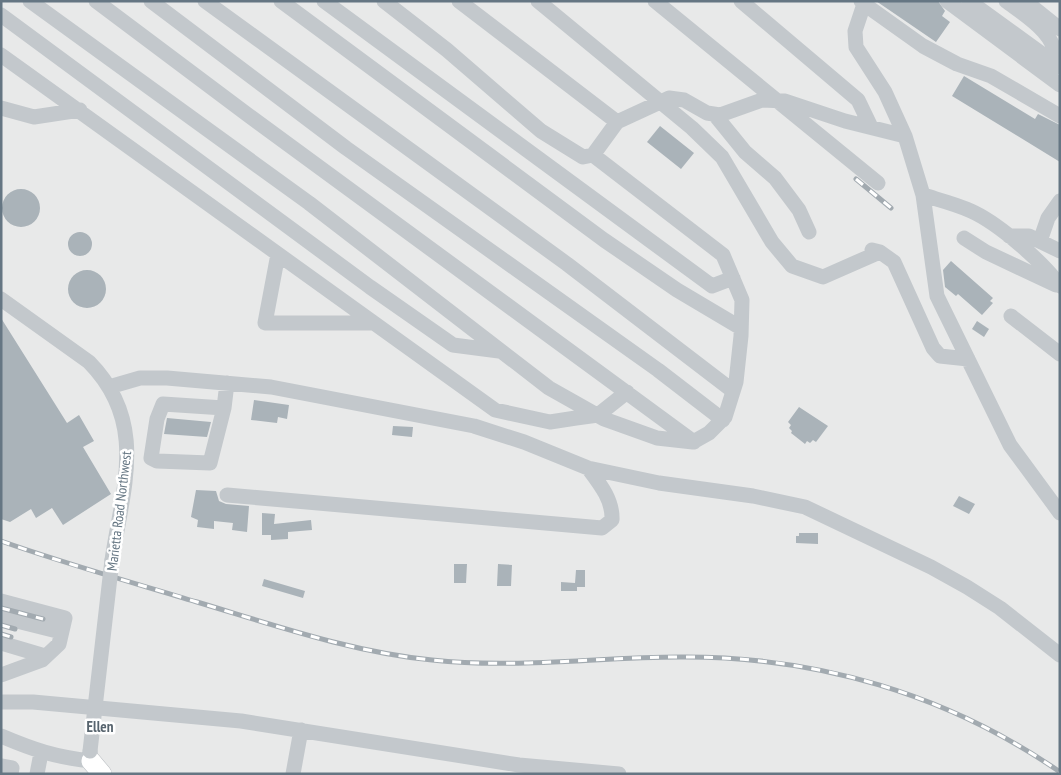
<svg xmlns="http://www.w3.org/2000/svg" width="1061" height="775" font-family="'PT Sans Narrow',sans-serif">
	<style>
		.built { fill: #e8e9e9 }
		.building { fill: #aab3b9 }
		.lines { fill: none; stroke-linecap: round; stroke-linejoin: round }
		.major-casing { stroke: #b5babe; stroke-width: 20 }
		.minor { stroke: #c3c8cc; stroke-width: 15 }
		.major { stroke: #fff; stroke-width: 19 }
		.rail-casing { stroke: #a2aab0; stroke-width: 5 }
		.rail { stroke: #fff; stroke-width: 3; stroke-dasharray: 9; stroke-linecap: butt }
		.minor-bridge { stroke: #c3c8cc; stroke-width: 15 }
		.labels { text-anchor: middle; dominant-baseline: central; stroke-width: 5; stroke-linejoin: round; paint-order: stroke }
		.street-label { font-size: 14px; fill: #657683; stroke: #fff }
		.neighbourhood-label { font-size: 15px; font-weight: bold; fill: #57646e; stroke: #fff }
	</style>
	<rect width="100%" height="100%" fill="#fafaf8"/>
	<path class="built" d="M1,1H1060V774H1Z"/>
	<path class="building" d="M876,1H938L945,11L942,16L950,22L936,42Z
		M964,76L1035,119L1038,114L1060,125V162L952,96Z
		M660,126L694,153L681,169L647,142Z
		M2 208a19 19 0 1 1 38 0a19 19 0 1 1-38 0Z
		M68 244a12 12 0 1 1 24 0a12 12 0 1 1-24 0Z
		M951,261L993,298L990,301L993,303L982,315L958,294L956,296L945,287L943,270Z
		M68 289a19 19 0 1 1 38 0a19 19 0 1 1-38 0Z
		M1,318L67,423L79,415L94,441L83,447L111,494L63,525L52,508L36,518L31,509L10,522L1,519Z
		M977,321L989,329L984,337L972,329Z
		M254,400L289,405L287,419L278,417L277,423L251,420Z
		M799,407L828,426L816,442L813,440L810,443L807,441L805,444L791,433L792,431L789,428L791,425L788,422Z
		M167,418L211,422L207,437L164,434Z
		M393,426L413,427L412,437L392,435Z
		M196,490L216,491L219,501L226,504L249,506L247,532L232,530L233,523L214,521V529L197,527L198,520L191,517Z
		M959,496L975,504L969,514L953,506Z
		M262,513L275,514L274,524L311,520L312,530L288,532V539L271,540V535H262Z
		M799,533H818V544L796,543V536H799Z
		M454,564H467L466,583H454Z
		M498,564L512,565L511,586H497Z
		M576,570H585V587H577V591H561V582L575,583Z
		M264,579L305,591L303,598L262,586Z"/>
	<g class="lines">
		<g class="major-casing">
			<path id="major" d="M91,761L102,774"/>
		</g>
		<path class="minor" d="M30,1L309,203L549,388L604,419L657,438L693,442L709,433L725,417L736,382L741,336L742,300L723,255L593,155L617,122L669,98L684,100L707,113L720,115L762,100L785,101L845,121L905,136L923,195L937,296L1010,445L1060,513
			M96,1L248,115L694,442
			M151,1L346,148L658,370L723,420
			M205,1L567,264L733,391
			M281,1L604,240L677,290L741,328
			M324,1L712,286L733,278
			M384,1L447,50L541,131L583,157L593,155
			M459,1L617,122
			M538,1L692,128L722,157L772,242L792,266L823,277L880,252
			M655,1L878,183
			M741,1L858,100L871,127
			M861,1L864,4L855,31L856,47L885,92L905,136
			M865,1L864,4L923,46L957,64L991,76L1060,116
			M947,1L1060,85
			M969,1L1060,67
			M1006,1C1026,16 1060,36 1055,63
			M1025,1L1060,29
			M1,15L370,287L453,345L499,351
			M1,55L495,410L550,422L576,418L598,415L627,392
			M1,108L34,117L80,110
			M715,115L745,152L775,178L799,210L809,232
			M923,195C939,200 956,204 971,211C998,223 1043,262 1060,286
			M1009,236H1029L1060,251
			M964,238L986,252L1056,285
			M1040,241L1048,218L1060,201
			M872,250L880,252L894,262L933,348L940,356L968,359
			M278,254L265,323H373
			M1,299L89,362C148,422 123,487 112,560
			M1011,316L1060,354
			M109,387L140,378H167L271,387L474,426L524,442L588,468L659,483L753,496L805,507L931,567L967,587L1000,608L1060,655
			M224,408L210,463L157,461L151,458L157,419L163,404L224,408L227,383
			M227,495L602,528L612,520C613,500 600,484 588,468
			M1,601L65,618L59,644L42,660L1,675
			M1,617L61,632
			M1,643L45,656
			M1,702H33L241,721L519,765L619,774
			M1,736C34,750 55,757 91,761L90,751
			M1,766L12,768L11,774
			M37,774L41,753
			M293,774L301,730"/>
		<use href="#major" class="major"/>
		<g class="rail-casing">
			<path id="rail" d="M856,179L891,208
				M1,541C66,564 131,582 197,602C274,625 351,652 432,660C515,669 597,657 680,657C817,656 947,694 1060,772
				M1,608L43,619
				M1,625L15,629
				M1,634L11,637"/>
		</g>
		<use href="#rail" class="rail"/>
		<path class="minor-bridge" d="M90,751L112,560"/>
	</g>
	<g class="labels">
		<g class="street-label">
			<text transform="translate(119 511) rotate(-83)">Marietta Road Northwest</text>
		</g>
		<g class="neighbourhood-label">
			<text x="100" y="726">Ellen</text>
		</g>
	</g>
	<rect width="1061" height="775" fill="none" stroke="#657683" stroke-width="5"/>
</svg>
